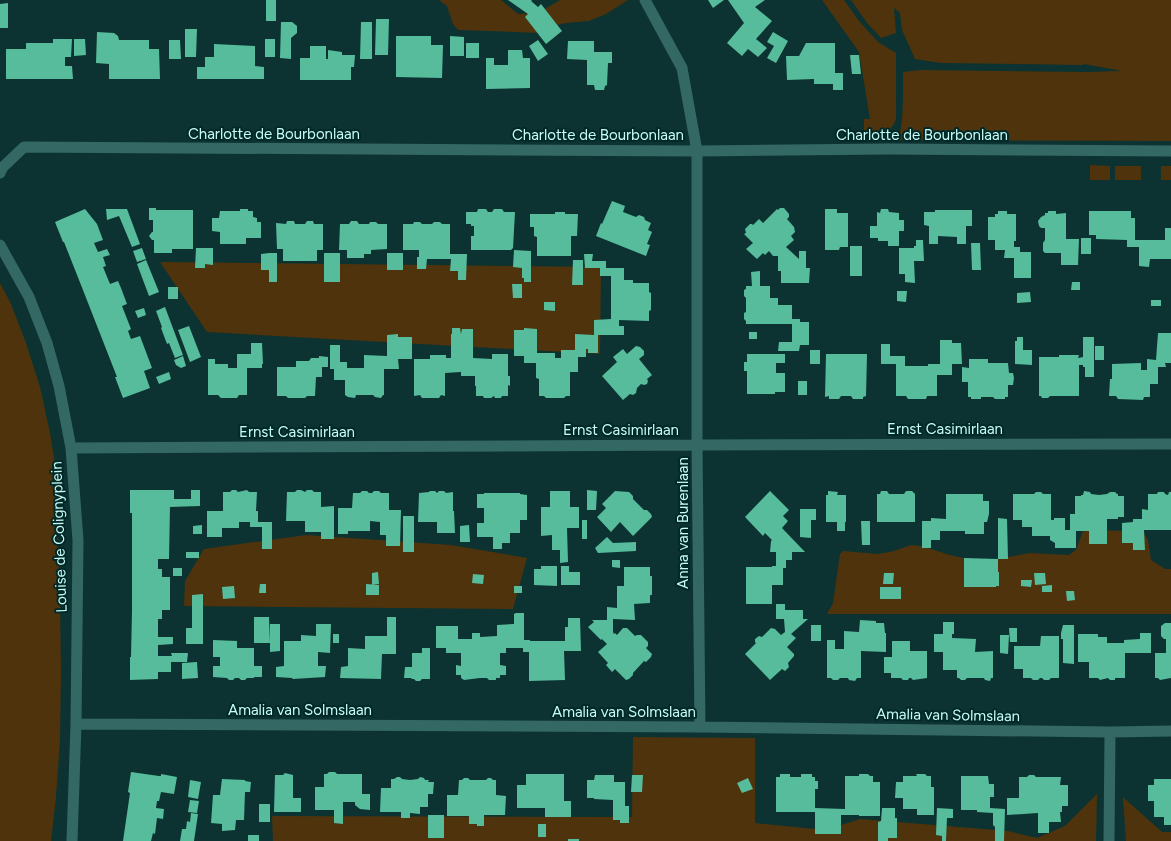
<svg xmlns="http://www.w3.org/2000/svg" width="1171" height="841" font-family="Figtree,sans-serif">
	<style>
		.green { fill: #4f330c }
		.building { fill: #57bc9c }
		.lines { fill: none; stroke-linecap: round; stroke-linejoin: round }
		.minor { stroke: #346864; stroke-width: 11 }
		.labels { text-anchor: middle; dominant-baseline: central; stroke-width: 4; stroke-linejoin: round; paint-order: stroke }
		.street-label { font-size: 15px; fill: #c7fbf6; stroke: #012927 }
	</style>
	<rect width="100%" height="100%" fill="#0c3331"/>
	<path class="green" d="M439,0H501L518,14L538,13L560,0H628L606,14L589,21L566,23L557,25L542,33L458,30L453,24L447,6Z
		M822,0H844L859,21L878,42L896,53V119C889,136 882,133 866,135L864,132V119H870L859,52Z
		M851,0H1171V141L892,140C894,139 896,139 898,137C904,131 903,83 903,72L921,70L1087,72L1122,71L1084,64L1083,65L941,63L915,59L902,30L900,13L894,8L896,33L881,38L867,23Z
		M1090,165L1110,166V180H1090Z
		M1115,166H1141V180H1115Z
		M1161,166H1171V180H1161Z
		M160,262L601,267L600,354L207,332Z
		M0,283L11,304L26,343L40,387L50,433L56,470L60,601L61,672L60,740L56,797L51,841H0Z
		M1100,530L1143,532L1148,540L1151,560L1165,569H1171V614H827L833,603L840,554L843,551L878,554L894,551L911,545L921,546L950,555L967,559L986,561L1030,553L1069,555L1076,550L1083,531Z
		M306,535L451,545L527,558L513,609L184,606L185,581L204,549Z
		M633,737L755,738V823L826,830L860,819L1008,831L1037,838L1065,826L1097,794L1096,841H273L272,816L632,817Z
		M1123,797L1162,832H1171V841H1126Z"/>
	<path class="building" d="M266,0H276V21H266Z
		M508,0H532L531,1L538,7L541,4L562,31L546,44L525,17L528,14Z
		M708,0H724L713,8Z
		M728,0H765L755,7L772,21L756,39L767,48L758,57L748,49L742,56L727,43L744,23Z
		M8,3V28H0V4Z
		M376,19H389L388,55H375Z
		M281,22H292L297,26V33L291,38V59L280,58Z
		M361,22H372V59H360Z
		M185,29H197L196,57H185Z
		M97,32L114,33L118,36L119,40H149V49H159L160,79H109V64L96,63Z
		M773,32L788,41L776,63L767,58L774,46L767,42Z
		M396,36H431V45H443L442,78L396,77Z
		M450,36L464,37V56H450Z
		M53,39H72L71,57H65V66H72L73,79H6V49H26V43H53Z
		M74,39H85L86,55L74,56Z
		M265,39H275V57H265Z
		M169,40H180L181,59H169Z
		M538,40L548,54L538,61L529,46Z
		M568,41H594V52H612V63H608L607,85L605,86L604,90H595L594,85H587V60L567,59Z
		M466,43H479V58H466Z
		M806,43H835V73H843V90H833V84H814V79L787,80L786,56H799Z
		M214,44L255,46V66L264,67V79H197V67H205V57H214Z
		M310,46H326V59H328V50L342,52V55H355L354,67H351V80H300V58H310Z
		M508,50H522L523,58H530V88L486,89V58H494V65H508Z
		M850,55H859L861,74H852Z
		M612,201L625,206L623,212L636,217L639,215L644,217L645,220L651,223L648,230L652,232L647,244L650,245L646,256L596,236L601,223L602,224Z
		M149,208H156V210H193V249H172V253H154V240H152L149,236L152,232H153V220H149Z
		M780,208H784L789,214V217L787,219L794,227L795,232L791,236L794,240L786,247L799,259V251H806V268H810L809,283H781V271H778V256H773L769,251L765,255L763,253L757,259L746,249L753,243L744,234L746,233L745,229L750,224H752L753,225L759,219L763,223L777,209L778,210Z
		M85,209L97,224L103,240L94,243L98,252L107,249L110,255L103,257L106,266L103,267L110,284L118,281L121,288L127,304L122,306L131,329L128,331L131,339L140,336L152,368L144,371L150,388L123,398L115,377H117L81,285L64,242H63L55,222Z
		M106,209H127L140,244L132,247L119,216L107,220Z
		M240,209H248V211H253V217L257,218V222H261V238H246V244H220V232L212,231V218H219L220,211H240Z
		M478,209H486L488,212H492L494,209H502L504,212H515L513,248L511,250H471V236H474V226H471V224H466V212H477Z
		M825,209H837V213H848V247H840L839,250H825Z
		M881,209H888L889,212L899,213V220H904V231H899V246H888V241H878V238H870V226H877V212L880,213Z
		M935,210H972V226H966V244H957V237L938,236V244H929V226L924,225V212H935Z
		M998,211H1007V214H1016V241H1014V247H1020V252H1031V278H1014V258H1004L1005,250H995V240H988V217H995V214H998Z
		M1048,211H1056V214L1066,213V239H1079L1078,265H1061V253H1045L1043,251V243L1045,240V228H1041L1039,226L1038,221L1041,217L1045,215V213H1048Z
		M1089,211H1131V218H1135V240H1165V228H1171V259H1150L1149,267L1139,266V247H1127V240L1096,239V235H1089Z
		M555,212H565V214H578L577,236H571V256H537V237L534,236V227H530V214H555Z
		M287,221H294L295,224H305L307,221H313L314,224H323V250H317V261H283V249H277L276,223L286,224Z
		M351,221H357L359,224H369L370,222H376L378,224H387V249L371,250V254H364V258H347V250H339L340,224H349Z
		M414,222H420L422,224H432L434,222H440L442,224H450V254H467L466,280H458V271H450L451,259H427L426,269H417V257H419V250H403V224H413Z
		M1081,238H1091V254H1081Z
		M916,240H923L924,261H914L915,283L905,282V274H899V248H914V246H916Z
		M971,243H980L981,270H972Z
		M850,246H862V276H850Z
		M142,248L146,259L137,262L133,251Z
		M196,248H213V265L205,264V268H195Z
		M514,250L531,251V282H524V278H522V268L513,267Z
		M269,253H277V282H269V270H261V254Z
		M324,253H340V282H324Z
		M387,253H403V270H387Z
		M584,254H593L592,261H606V268H624V280H633V283H649V292L651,293V310L649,311V321L619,320V326H624V335H598V353H588V349H586V357H578V372H570V396H566L564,398H546L544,396H539V379L536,378V363H524V356H514V330H524V328L537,329V353H555V358H561V350H575V334L594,335V320L611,319V276H600V268H585Z
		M146,260L159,292L149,296L137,264Z
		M573,260H583V285H572Z
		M760,271V286H770V298H778V305H792V319H800V322H809V345H800L799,351H778L779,342H792V324H746V321L744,319V313L746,312V298L744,296V290L746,289V286H752L751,272Z
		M1072,282H1080V290H1071Z
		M512,284H522V298H513Z
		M168,287H178V299H168Z
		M897,291H907L906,302L897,301Z
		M1030,292L1031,302L1017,303V293Z
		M1151,300H1161V306H1151Z
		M544,302H555V311L544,310Z
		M165,307L183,355L175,358L169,343L167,344L161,328L162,327L156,311Z
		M144,308L146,315L138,318L135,311Z
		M189,326L201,357L190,362L178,330Z
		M452,328H460L461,334L462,329H473V358L492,359V354H508V376H510V386L508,385V396H502L501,398H495L494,396L491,398H484L483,396H476V386H475V376H461V372L445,373V396L441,395L439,398H422L420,395L414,396V359H430V355H446V358H451V334H452Z
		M749,332H757V339H749Z
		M1158,333H1171V363H1165L1166,367H1158V384H1150V397H1144L1143,400L1118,399L1116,396H1109L1110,379H1112V364L1141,363V370H1147V359L1156,360Z
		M398,334V337H412V359H398L399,369H384V395H383L381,398L375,397L373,395H356L355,398L348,397L345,395V380H334V369H330V345H340V362H347V368H364V355L387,356V335Z
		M1017,337H1023V350H1032V365L1015,364V341H1017Z
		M1083,337H1094V377H1085V367H1083V365H1079V396H1050L1048,398H1042L1041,396H1039V357H1059V355H1079L1078,358L1083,357Z
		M940,340H952V343H961L962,364H952V375H937V396H927L926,399H908L906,396H896V364H881V344H890V356H905V366H928V364H940Z
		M251,343H262L263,364H262V368H247V395H239L237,398H221L218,395H208V359H215V364H228V368H237V354H251Z
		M636,346L640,347L644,351V355L639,359L652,375L647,379L648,381L647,384L644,385L641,384L637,388L636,393L633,395L630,394L623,400L602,376L617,362L613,357L623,349L627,354Z
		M1095,346H1104V360H1095Z
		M810,350H820V364H810Z
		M747,354H785V363H776V373H785V392H775V394H747V371H744V362H747Z
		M826,354H867L866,396L863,397V399H853L851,396H841L839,399H829V396L825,397Z
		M183,356L186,366L181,368L176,365L174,360Z
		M319,356L328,357V367H322V377H316L315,396H307L305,398H288L286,396H277V367H296V361H309L311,358H319Z
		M969,359H988V363H1008L1009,373H1013L1014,378L1013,385H1008V397H1005V399H995L993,397H981V399H971V397H968V382H962V367L969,368Z
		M169,372L171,379L159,384L156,377Z
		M798,381H807V395H798Z
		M130,490H174V499H191V490H200V506L170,507L169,559H158V569H162V577H170V610H162V619H158V637H173V644L158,645V656H172L171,653H188L187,662H171V672H158V679L130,680V657H131L132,611V513H130Z
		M232,490H236L238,492L247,490L249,492H257L256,511H258V522H272V549H262V527H250V522H239V528H222V537H207V511H223V492H230Z
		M297,490H301L305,492L307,490H312L314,492H321V507L334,506V539H321V532H305V521H286L287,492H295Z
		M587,490L597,491L596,510H587Z
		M362,491H367L369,493H372L374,491H379L381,493H389V510H401L400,546H386V535H380V522L370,521V531H348V534H338V508H352L353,493H360Z
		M430,491H435L437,493L439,491H444L446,493L453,492V511H454L455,533H437V522H418L419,493L429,492Z
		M550,491H570V507H579V528H567L568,562L560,563V550H552V535L541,536V507H550Z
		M615,491L629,492L633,496V499L644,510H647L651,514L652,517L633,536L620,522L611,532L597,517L606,508L602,504Z
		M770,491L789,510L783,516L788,521L782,528L805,552H792V560H786V568H783V585H772V604H746V567H772V566H776V552H770L771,541L772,540L765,533L763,536L745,517Z
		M828,491L838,492L837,495H846V522H845V531H837V522H826V495H828Z
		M881,491H887L889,494H904L906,491H912L915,494V522H877V494H880Z
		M1084,491L1090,492L1091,494L1099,495L1107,494L1110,492H1115L1117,494H1118V496H1124V517H1118V519H1107V544H1089V531H1076V548H1055V543L1050,540V536H1032V527H1022V520H1013V494H1034L1036,492H1041L1043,494H1051V520H1054V518H1065V530H1070V514H1075V496H1081V495H1083Z
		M1158,492H1164L1165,494L1168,495L1169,492H1171V530H1144L1145,550H1133V543H1122V523L1133,522V519H1142V509L1148,510V494H1157Z
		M484,493H520V494L527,495V520H520V533H510V543H502V549H493V537H477V523H484V508H477V494H484Z
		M946,494H983V501H989V514L987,522H984V534H965V531H940V540H931V548H922V521H931V518L946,519Z
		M800,509H816V520H811V538L800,537Z
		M403,516H414V552H403Z
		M998,518L1007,519L1008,559H998Z
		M582,520H587V539H582Z
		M861,521H870V545H862Z
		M202,525V534H193V526Z
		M469,525L470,542H460V526Z
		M607,537L613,543L636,542V551L598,553L595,548Z
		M186,552H199V558H186Z
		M964,558L998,559V572H999V586H996V587H964Z
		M612,560H620V568L612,567Z
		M541,566H557V586L534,585V569H541Z
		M561,566H569V572H580V585H561Z
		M624,567H650V576H652V595H650V603L634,604L635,620L613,619V632L614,634L615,633L617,635L623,628H627L635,636L637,635H641L648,642V646L646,648L652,654L651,657L646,662L644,661L633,673V675L629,679L626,680L615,669L612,672L606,665L608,663L598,652L607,644L602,639L601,640L588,627L594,622L592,620H607V607L617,608V586H624Z
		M173,568H182V576H173Z
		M378,572L379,584L372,585V573Z
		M884,573H894L893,584H883Z
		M1034,573H1045L1046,584L1035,585Z
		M473,574L484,575L483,584L472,583Z
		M1021,580H1032L1031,587L1021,586Z
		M260,584H266V593H259Z
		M366,584L379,585V595H366Z
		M1052,585V592H1042V586Z
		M234,586L235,598L223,599L222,587Z
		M514,586H522V593H514Z
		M880,587H901V599H880Z
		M1066,591H1074L1075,600L1067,601Z
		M203,594V644H186V628H192V595Z
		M776,604H785V610H803V619H808L791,634L796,638L787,647L794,654V656L788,663L789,667L785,671L782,669L770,680L745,654L756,643L755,642V639L759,636L762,637L771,628L775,629L781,635L785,632L784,619H776Z
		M516,613H524V640H530V641H565V627H568V618H580L581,651H564L565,680L529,681V652H523V648H506V653H500V665L506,666V675H500V678H496V680H489L487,678H480L464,680L461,678V675H456V665L461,666V653H446V648H436V626H458V639H472V633H480V637L497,636V625L514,624V614Z
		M254,617H269L270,643H254Z
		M387,617H396V654H382L381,679L340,678L341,667L348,666V648L365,649V636H387Z
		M860,620L876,621V623H884L885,633H886V652L861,651V678H857L855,681L849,680L848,678H840L838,680H833L831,678H827V640H835V649H844V631L859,632Z
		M943,622H954V634H952V638L976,639L975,652L993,651V678H991L990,681L985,680L984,678H967L965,680H961L959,678H957V670H943V652H934V634H943Z
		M1165,623H1171V678L1160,680L1158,678H1155V653H1166V639H1164L1161,636V626Z
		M270,624H280V651L270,652Z
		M316,624H331L330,653L318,652V666H326L325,677L293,679L292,678L276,677V667L284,666V641H301V635L316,636Z
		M811,625H821V641H811Z
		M1063,625H1074V664L1063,663V639H1061V633Z
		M1009,628H1017V642H1010Z
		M1140,633H1151V653H1125V678H1115V680H1110L1108,678L1100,680L1098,678H1089V662H1078V634H1098V637H1107V643H1124V640L1140,639Z
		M333,634H339V643H333Z
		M1000,635H1009L1008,654L1000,653Z
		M1041,636H1059V678H1051L1049,680H1044L1042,678H1040L1038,680H1033L1031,678H1023V669H1014V646H1040Z
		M213,640L237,641V648H254V666H262V677H254V678H247L245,680H241L239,678H235L233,680H229L227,678L213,677V666H220V657H213Z
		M892,641H910V651H927V678L913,680L911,678H909L908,680H903L901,678H891V673H884V657H892Z
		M422,648H430V679H422L420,681H416L414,679H411L412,678H404L405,667H412V653H422Z
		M197,662L198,678L182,679V663Z
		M131,772L159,776H161V774L177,777L174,794L161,792L159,801H157L156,808L164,809L163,819L157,818L155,834L153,833L151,841H123L130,793L128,792Z
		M329,772H335L337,774H362V794H370V810L360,809L355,805V802H343V824L334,823V810H315V787H324V774H327Z
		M285,773L293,775V798H301V812H274L275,775H283Z
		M526,774H564V801H571V817H545V808H517V785H526Z
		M780,774H790V777H801V774H812V777H815V781H818V789H815V808L845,809V776H859V774H868L870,776H873V782H880V816H859V815H841V834H815V812H776V777H780Z
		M916,774H925L927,776H931V787H934V815H917V809H903V798H895L896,782H903V776H917Z
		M595,775H614V782H625V806H629V823H620V820H613V800L594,799V798H587V780H594Z
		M632,775H643L642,792H631Z
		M1029,775H1034L1036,777H1061L1060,785H1068V806H1062V812H1060L1061,822H1049V833H1038V813L1007,815V798H1019V777H1027Z
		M961,776H988L989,784H994V797H990V808L1005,809L1004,841H995V827L993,825V813L977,812V810H961Z
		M397,777H400L402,779L410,780L418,779L420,777L424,778L425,780H429L428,782H434L433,794H428V807H420V814L410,813V818H401V812H380L381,788H391V779H394Z
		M464,778H468L470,780H486L488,778H491L493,780H496V795L506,796L505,815H484V826H477V824H469V816H447V795H458L459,780H462Z
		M748,778L753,789L742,793L737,783Z
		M222,779L245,780V781L251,782L250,792H245L244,820H236L235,830L222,831V824L211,823L213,795H220Z
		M1154,779H1171V825H1164V817H1154V801H1148V785H1154Z
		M190,780L201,782L198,799L188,797Z
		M190,800L199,801L197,813L188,812Z
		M259,804H270V822H259Z
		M882,808H895V818H897V838H888V841H878V822L881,821Z
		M937,808L953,809V818H947L946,841H942V836L936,835Z
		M191,813L198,814L194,841H180L182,829H186L187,821L190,822Z
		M428,815H444V838H428Z
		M538,824H546V837H538Z
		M248,835H259V841H248Z
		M568,839H579V841H568Z"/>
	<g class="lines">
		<path class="minor" d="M645,0L682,68L697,151V445L700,727
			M0,173L3,167L24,147L697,151L888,149L1171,151
			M0,245L29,297L47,343L59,386L71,448L78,540L76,724L72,841
			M71,448L697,445L1171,444
			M76,724L700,727L1110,732L1171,731
			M1109,841L1110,732"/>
	</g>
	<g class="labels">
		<g class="street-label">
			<text x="274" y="134">Charlotte de Bourbonlaan</text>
			<text x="598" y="135">Charlotte de Bourbonlaan</text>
			<text x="922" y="135">Charlotte de Bourbonlaan</text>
			<text x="945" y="429">Ernst Casimirlaan</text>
			<text x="621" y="430">Ernst Casimirlaan</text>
			<text x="297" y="432">Ernst Casimirlaan</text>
			<text transform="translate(683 523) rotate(-90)">Anna van Burenlaan</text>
			<text transform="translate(59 537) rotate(-92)">Louise de Colignyplein</text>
			<text x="300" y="710">Amalia van Solmslaan</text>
			<text x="624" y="712">Amalia van Solmslaan</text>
			<text transform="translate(948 715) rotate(1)">Amalia van Solmslaan</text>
		</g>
	</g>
</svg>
